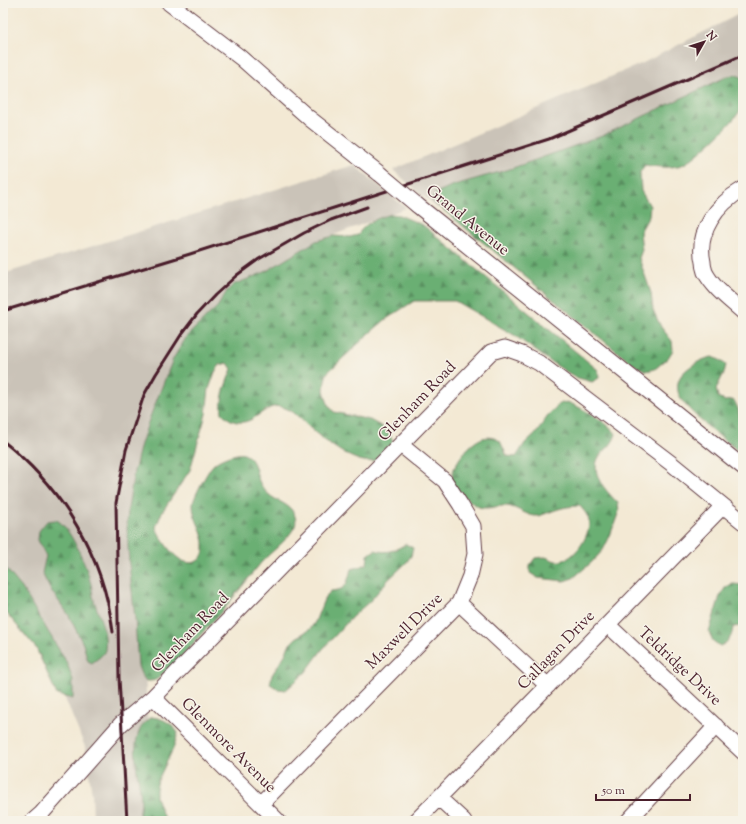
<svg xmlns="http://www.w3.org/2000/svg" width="746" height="824" font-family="'Sorts Mill Goudy',serif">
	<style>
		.railway { fill: #cac3b8 }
		.forest { fill: url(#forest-firs); stroke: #5a674f }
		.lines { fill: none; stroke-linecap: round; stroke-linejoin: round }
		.minor-casing { stroke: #633d44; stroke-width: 17 }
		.minor { stroke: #fff; stroke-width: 15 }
		.rail { stroke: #4a1f2b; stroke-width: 3 }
		.minor-bridge-casing { stroke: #633d44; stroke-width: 17; stroke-linecap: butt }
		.minor-bridge { stroke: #fff; stroke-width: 15 }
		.labels { text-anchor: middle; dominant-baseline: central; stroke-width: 3; stroke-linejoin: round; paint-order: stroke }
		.street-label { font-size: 16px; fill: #4a1f2b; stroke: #f7f3e8 }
	</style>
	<defs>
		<pattern id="forest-firs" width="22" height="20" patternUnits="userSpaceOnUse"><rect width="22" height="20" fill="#6aaf73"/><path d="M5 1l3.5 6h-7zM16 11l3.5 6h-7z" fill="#598e5f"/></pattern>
	</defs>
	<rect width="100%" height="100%" fill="#f7f3e8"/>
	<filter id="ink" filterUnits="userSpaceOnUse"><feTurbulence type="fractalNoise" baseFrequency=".025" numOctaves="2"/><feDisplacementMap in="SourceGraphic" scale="8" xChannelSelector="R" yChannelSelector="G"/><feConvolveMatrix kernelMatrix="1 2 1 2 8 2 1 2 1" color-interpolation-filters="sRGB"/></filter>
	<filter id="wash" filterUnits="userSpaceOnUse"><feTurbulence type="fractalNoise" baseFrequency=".012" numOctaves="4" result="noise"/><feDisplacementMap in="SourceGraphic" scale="16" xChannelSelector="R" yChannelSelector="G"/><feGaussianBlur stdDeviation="0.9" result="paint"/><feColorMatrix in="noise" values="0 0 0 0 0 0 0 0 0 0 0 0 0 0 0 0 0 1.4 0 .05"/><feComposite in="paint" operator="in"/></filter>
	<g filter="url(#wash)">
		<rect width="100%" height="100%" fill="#f3e9d4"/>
		<path class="railway" d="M743,12V83L673,111L437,208L393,170L643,63Z
			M354,165L406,208L315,242L154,406L134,466L153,821H93L92,793L85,747L40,638L3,599V274Z"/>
		<path class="forest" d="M737,75L743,78C743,86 745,97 743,105C741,116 695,159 684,164C672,169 658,167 645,165L640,172L641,191L650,206L649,216L640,232L642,250L639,258L651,293L653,310L661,327L672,341L673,350L668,358L655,369L646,371L631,363L431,200L436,193L451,186L510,169L602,136L728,76Z
			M391,214L399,215L423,225L598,370L599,378L592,382L575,377L551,362L514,335L455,301H414L385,320L371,332L327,373L325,381L324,390L326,398L329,406L334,412L370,420L384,428L390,435L393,443C388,448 382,457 376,460C358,468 325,441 311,429C303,422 296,412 285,408C266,400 256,425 238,422C232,422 226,417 222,413C220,397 226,384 232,369L228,363L220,365L215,372L209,389L206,414L190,470L162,512L156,527C161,540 179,568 195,562C201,560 204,554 204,548C206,533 192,519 193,504C193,498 209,468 214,464C219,459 237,452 244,454C257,459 255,475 261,485C270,500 280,499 291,509C295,514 297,520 295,526C287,542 271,551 260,564C249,577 239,591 228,604C221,613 212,622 204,631C191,646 181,660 165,673C162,675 158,679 155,680C153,681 149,681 146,681L141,674L138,666L135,619L129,564L127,527L128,509L134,471L141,444L150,417L173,359L187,336L218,306L227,291L233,285L265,272L316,241L333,236L350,237L358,235C363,224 379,217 391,214Z
			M712,357L720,360L726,365L724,373L716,389L718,397L725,401L733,400C742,411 737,417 743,426V455C725,440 693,417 681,399C675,389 677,378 685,371C693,364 702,359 712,357Z
			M567,402C580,407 608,422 616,434C613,443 609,447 602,453C586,470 606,491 618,503L619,511L610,536L603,550L592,562L573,578L564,581L538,578L530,573V565L535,558C538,558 542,557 545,557C550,558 554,562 560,561C575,559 589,537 589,523C589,516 584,511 580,506C569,506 560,508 550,512C547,513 542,515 538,516C528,517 517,507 507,506C498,505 488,510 479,507C473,504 466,499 462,495C459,492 454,489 453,486C446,471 469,442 483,438C490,436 495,438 500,441L507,456L516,457L525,443L538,431L547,416L559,404Z
			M56,520C69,524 87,567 90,581C92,586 92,591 93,596C97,613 108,631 105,650C104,655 97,659 92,663L88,661L83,644L68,614L50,589L42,573L46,556L38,540L39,531L47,521Z
			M406,544L413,548L411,556L406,563L388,580L371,600L352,617L322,650L305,673L286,690L278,689L270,684L272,675L286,653L289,645L296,638L310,629L315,622L325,597L331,591C348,590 347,582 351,569L359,567L367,564L368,555L375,550C388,554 395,550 406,544Z
			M3,565L22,588L67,663L73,680V699L57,695L36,648L3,609Z
			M733,584L743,585V629L741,626L733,627C732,637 729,642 720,646L713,641L709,632L720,596L725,588Z
			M151,717C163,718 172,723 178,733L173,749L158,780L156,789V797L165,821H139C139,814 141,806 141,799C139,774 125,735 151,717Z"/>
	</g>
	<g filter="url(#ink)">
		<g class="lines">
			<g class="minor-casing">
				<path id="minor" d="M169,3L241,58L309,118L380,174
					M743,189C717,204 696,232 703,262C703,265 704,269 705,272C713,288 730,300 743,312
					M417,205L743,467
					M459,603L548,686
					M608,625L743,752
					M153,697L278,821
					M439,798L464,821
					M261,804L459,603L470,576L475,554L473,526L460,504L445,481L401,445
					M33,821L41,814L121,724L153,697L491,352L505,348L522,354L539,363L672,464L743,522
					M416,821L723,506
					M628,821L716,726"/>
			</g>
			<use href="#minor" class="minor"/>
			<path class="rail" d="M3,311L190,254L549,139L743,55
				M3,441C62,488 104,556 113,632
				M127,821L119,678L116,503L126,450L144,395L156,374L181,335L197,314L215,295L237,275L259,259L304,233L331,220L367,207"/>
			<g class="minor-bridge-casing">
				<path id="minor-bridge" d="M380,174L417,205"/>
			</g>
			<use href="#minor-bridge" class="minor-bridge"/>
		</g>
	</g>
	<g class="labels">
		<g class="street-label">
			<text transform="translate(467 221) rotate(39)">Grand Avenue</text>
			<text transform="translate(418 402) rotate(-46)">Glenham Road</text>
			<text transform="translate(405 632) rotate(-45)">Maxwell Drive</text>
			<text transform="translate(191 633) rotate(-46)">Glenham Road</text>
			<text transform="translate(557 651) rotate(-46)">Callagan Drive</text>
			<text transform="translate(679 667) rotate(43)">Teldridge Drive</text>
			<text transform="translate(228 746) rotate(45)">Glenmore Avenue</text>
		</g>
	</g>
	<rect width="746" height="824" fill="none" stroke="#f7f3e8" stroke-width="16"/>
	<g transform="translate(704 42) rotate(51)" stroke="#f7f3e8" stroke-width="3" paint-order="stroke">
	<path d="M0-3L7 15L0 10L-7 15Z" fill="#4a1f2b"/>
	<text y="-6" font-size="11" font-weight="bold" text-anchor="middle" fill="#4a1f2b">N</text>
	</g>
	<path d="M596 794v6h94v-6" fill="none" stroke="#4a1f2b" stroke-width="2"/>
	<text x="602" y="794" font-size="12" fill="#4a1f2b" stroke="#f7f3e8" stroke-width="3" paint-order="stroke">50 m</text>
</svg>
